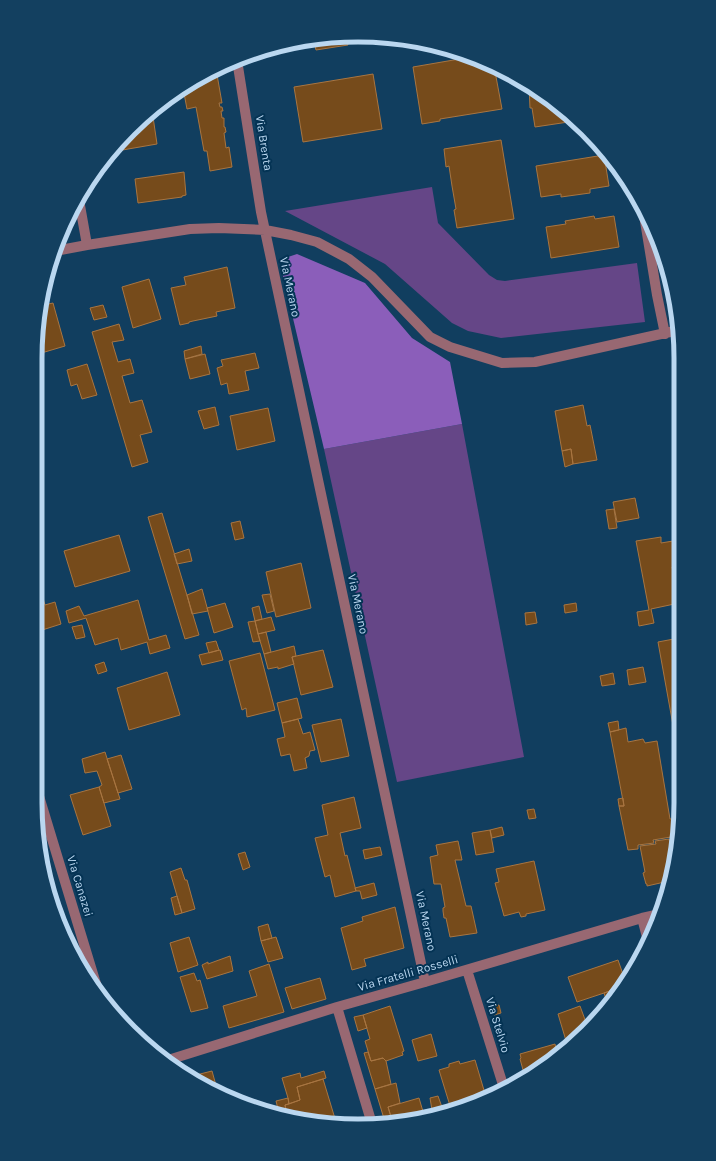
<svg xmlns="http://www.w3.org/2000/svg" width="716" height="1161" font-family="Karla,sans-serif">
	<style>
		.green { fill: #654687 }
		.forest { fill: #8b5eba }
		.building { fill: #764b1b; stroke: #a87541 }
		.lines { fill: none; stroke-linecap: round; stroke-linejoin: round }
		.minor { stroke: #986872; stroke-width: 10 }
		.labels { text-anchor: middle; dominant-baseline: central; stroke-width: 4; stroke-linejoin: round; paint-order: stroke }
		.street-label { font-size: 12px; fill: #bad7f0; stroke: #043354 }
		.rim { fill: none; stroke: #bad7f0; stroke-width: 5 }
	</style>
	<rect width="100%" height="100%" fill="#113e5f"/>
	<path class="green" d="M432,187L438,223L489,275L497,280L505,281L637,263L645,322L501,338L468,331L452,323L385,264L285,211Z
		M462,424L524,757L397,782L324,449Z"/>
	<path class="forest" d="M297,254L365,283L412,338L450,362L462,424L324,449L282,272L285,258Z"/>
	<path class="building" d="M346,37L348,45L316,50L315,46L300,48L299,42L316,38Z
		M471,57L494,66L502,109L440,119V121L422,124L413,67Z
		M216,69L222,103H219L220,107H222L223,111H221L222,118H224V127H225L226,132L224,133L226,148L229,147L232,167L210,171L207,151H204L196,107L187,109L183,88L196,78Z
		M373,74L382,129L303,142L294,87Z
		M529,86L554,102L575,121L535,127L532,108H530Z
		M152,110L157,144L111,152L145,115Z
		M501,140L514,219L457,228L454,210L456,209L452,186L449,166L446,167L444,149Z
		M604,155L609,186L590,189V193L561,197V194L541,197L536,166Z
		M184,172L186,195L182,196V197L138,203L135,179Z
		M594,216L595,219L614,216L619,247L551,258L546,227L566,224L565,221Z
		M227,267L235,308L216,312L217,316L193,321L189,322V323L180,325L171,288L186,285L184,277Z
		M149,279L161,319L133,328L122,287Z
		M53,303L65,346L38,354V316L40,306Z
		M103,305L107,317L94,320L90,308Z
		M119,324L124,340L112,342L118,362L130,359L134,373L122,376L130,403L142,400L152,432L140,435L148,462L132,467L92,332Z
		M201,346L202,354L185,359L184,351Z
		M255,353L259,368L245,371L249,390L229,394L227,383L221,385L217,368L223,366L221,360Z
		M205,354L210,374L190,379L185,359Z
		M87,364L97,395L82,399L77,384L71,386L67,370Z
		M583,405L587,426L590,425L597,460L573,464L571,449L562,451L555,411Z
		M215,407L219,425L204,429L198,411Z
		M268,408L275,441L237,450L230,416Z
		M571,449L573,464L565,467L562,451Z
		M37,473L41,485L37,486Z
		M635,498L639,518L617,522L613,502Z
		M614,509L617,528L609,529L606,510Z
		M162,513L199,635L185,639L148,517Z
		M240,521L244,538L235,540L231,523Z
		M119,535L130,571L75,587L64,551Z
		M661,537V543L673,541L674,547L678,546L679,556V565L672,567L675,580H679V603L651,609L654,623L639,626L637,612L649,610L636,541Z
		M189,549L192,561L177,564L174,554Z
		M301,563L311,608L276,617L266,572Z
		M36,575L45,605L55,602L61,624L36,632Z
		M202,589L208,611L192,614L187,595Z
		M270,594L274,611L267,613L262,595Z
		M138,600L149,640L166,635L170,648L150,654L147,642L121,650L118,638L95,645L86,618L69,623L66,611L79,606L84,616Z
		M225,603L233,627L214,633L207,608Z
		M576,603L577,611L565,613L564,605Z
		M259,606L262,619L255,621L252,608Z
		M535,612L537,623L526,625L525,613Z
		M271,617L275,630L258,634L255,621Z
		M255,621L260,641L253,642L248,622Z
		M82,625L85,637L76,639L72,627Z
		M266,632L271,652L264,654L258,634Z
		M679,638V741L676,742L658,642Z
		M216,641L219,650L209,653L206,643Z
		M294,646L296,656L292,657L294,664L278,669V667L268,669L264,654Z
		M220,650L223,660L202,665L199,655Z
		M323,650L333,687L301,695L292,657Z
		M260,653L275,710L247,717L246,708L242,710L229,661Z
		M104,662L107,671L98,674L95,665Z
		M643,667L646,682L629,685L627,670Z
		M167,672L180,715L129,730L117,688Z
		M613,673L615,684L602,686L600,676Z
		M297,698L302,718L282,723L277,703Z
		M298,719L303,734L310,732L315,750L310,751L309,756L305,758L307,768L294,771L290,754L281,756L277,739L285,737L282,723Z
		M341,719L349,756L321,762L312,725Z
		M618,721L619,730L610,732L608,723Z
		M626,728L628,742L643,739L645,743L657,741L670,819H672L676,839L672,840L671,837L653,840L654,843L638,845V849L628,850L619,806H624L610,732Z
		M105,752L120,799L104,803L99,787L102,785L97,771L85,773L82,759Z
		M121,755L132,789L118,793L107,759Z
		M99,787L111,826L83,835L70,795Z
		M354,797L361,828L340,833L345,856L347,855L356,891L335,897L330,875L325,877L315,838L328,835L322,805Z
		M623,798L624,806H619L618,799Z
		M534,809L536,818L529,819L527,810Z
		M502,827L504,835L492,838L490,830Z
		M490,830L494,852L476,855L472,833Z
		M669,839L674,861L669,881L647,886V884H646L643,873L645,872L640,846L656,844L655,841Z
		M458,841L462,860H455L466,906H471L477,933L450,937L446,918H444L443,911V908L445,907L441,884H434L430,857L438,855L436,845Z
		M380,847L382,855L365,859L363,850Z
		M245,852L250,867L243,870L238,854Z
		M534,861L545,910L526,914V916L521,917L519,912L504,916L495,883L499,882L496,869Z
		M181,868L185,880H187L195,909L182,913L170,872Z
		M374,883L377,895L362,899L360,891H356L355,888Z
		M177,896L182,913L175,915L171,898Z
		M395,907L404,948L364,959L366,966L352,970L341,928L363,921L362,917Z
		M268,924L272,938L261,941L258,927Z
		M189,937L198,965L178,972L170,943Z
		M276,937L283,958L268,962L261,941Z
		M230,956L233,971L207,979L202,965L208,962V964Z
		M618,960L625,980L622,987L577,1002L568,977Z
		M269,964L284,1012L229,1028L223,1006L257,996L249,971Z
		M194,973L197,981L200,980L208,1008L191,1012L180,977Z
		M320,978L326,999L292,1009L285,988Z
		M618,988L619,991L614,999L608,1005L604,993Z
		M499,1005L501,1013L494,1015L491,1006Z
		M390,1006L404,1051L402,1052L403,1055L386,1061L383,1058L371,1061L365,1041L370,1039L363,1015Z
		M580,1006L587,1025L584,1028L580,1029L581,1031L567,1044L558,1014Z
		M363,1015L367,1028L358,1031L354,1017Z
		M431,1034L437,1056L418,1061L412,1040Z
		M555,1044L557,1053L538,1071L525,1077L520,1059L521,1058L520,1054Z
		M368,1052L371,1061L383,1058L386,1061L391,1084L375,1089L364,1053Z
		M475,1060L486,1097L477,1101L451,1109L439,1070L449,1067V1064L459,1061L460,1064Z
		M212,1071L217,1089L197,1078L196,1075Z
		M324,1071L326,1078L297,1087L300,1100L289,1104L288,1098L282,1078L300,1073L301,1078Z
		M323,1079L336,1122L315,1119V1117L311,1118L287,1114L285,1105L300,1100L297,1087Z
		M396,1083L400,1103L388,1107L392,1120L385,1122L375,1089Z
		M438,1096L443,1110L436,1112V1109L432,1110L430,1098Z
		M288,1098L289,1104L285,1105L287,1114L279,1113L276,1101Z
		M419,1098L424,1115L392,1120L388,1107Z
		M458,1107L459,1109L437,1113L436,1112Z"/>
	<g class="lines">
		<path class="minor" d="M237,60L261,212L425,982
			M79,200L87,245
			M643,209L657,295L665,334
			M55,251L87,245L190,229L219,228L265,230L291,235L317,242L349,259L372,277L430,337L450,347L502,363L535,362L679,330
			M35,783L100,997
			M642,918L648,941
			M467,970L504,1088
			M337,1007L372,1124
			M165,1061L337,1007L425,982L642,918L660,914"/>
	</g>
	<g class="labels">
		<g class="street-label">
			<text transform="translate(264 143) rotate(81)">Via Brenta</text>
			<text transform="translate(290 287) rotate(78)">Via Merano</text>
			<text transform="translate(358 604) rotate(78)">Via Merano</text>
			<text transform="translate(80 886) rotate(73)">Via Canazei</text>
			<text transform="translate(426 921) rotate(78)">Via Merano</text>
			<text transform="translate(408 973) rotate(-16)">Via Fratelli Rosselli</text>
			<text transform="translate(498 1025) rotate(73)">Via Stelvio</text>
		</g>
	</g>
	<path d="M0 0H716V1161H0ZM358 42H358A316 316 0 0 1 674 358V803A316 316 0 0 1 358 1119H358A316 316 0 0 1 42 803V358A316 316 0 0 1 358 42Z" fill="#134060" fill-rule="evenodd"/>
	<path class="rim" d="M358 42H358A316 316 0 0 1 674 358V803A316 316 0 0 1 358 1119H358A316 316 0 0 1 42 803V358A316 316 0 0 1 358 42Z"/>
</svg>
